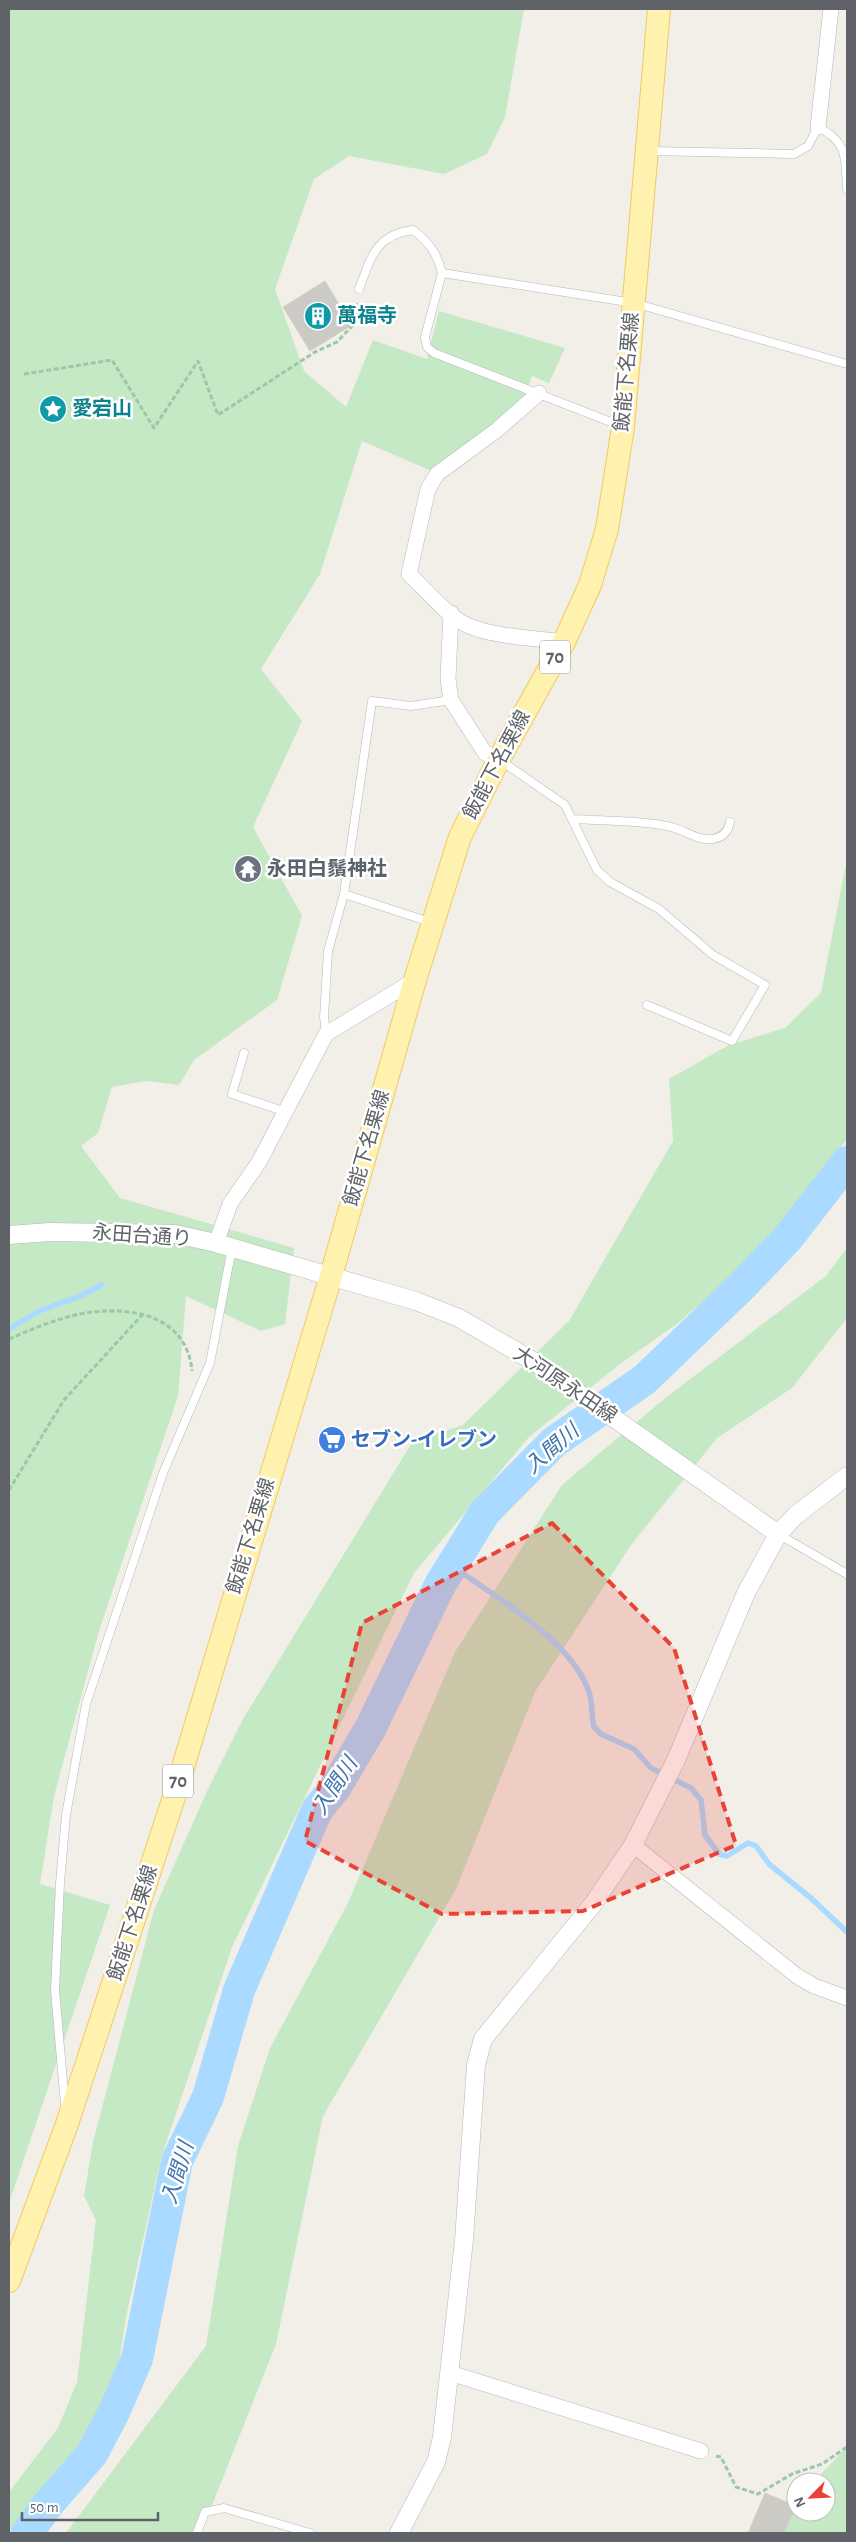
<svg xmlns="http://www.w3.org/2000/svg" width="856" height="2542" font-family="'Alegreya Sans','Noto Sans JP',sans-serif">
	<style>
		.green { fill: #c5e8c5 }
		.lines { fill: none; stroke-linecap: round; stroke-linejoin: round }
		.stream { stroke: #aadaff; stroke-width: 5.5 }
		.river { stroke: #aadaff; stroke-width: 32 }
		.building { fill: #cccac5; stroke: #d6d1c6 }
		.service-casing { stroke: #b5b8bc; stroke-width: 9 }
		.minor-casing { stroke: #b5b8bc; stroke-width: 16 }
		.tertiary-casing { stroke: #b5b8bc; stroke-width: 19 }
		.primary-casing { stroke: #f2c960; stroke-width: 24 }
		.path { stroke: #9cc7a9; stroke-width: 3; stroke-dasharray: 5 2.5; stroke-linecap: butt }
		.service { stroke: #fff; stroke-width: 8 }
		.minor { stroke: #fff; stroke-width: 15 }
		.tertiary { stroke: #fff; stroke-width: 18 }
		.primary { stroke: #fff2af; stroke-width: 22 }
		.marked { fill: #ea4335; fill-opacity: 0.2; stroke: #ea4335; stroke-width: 4; stroke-dasharray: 10 6; stroke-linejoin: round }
		.labels { text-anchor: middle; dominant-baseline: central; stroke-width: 5; stroke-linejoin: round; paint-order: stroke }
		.shield { fill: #fff; stroke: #8f9295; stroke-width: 1 }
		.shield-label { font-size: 19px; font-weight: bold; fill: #5f6368 }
		.culture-label { font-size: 20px; font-weight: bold; fill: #0d838f; stroke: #fff; text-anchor: start }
		.street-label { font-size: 20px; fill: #5f6368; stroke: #fff }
		.worship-label { font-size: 20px; font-weight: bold; fill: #5b616d; stroke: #fff; text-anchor: start }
		.shop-label { font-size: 20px; font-weight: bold; fill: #366cbe; stroke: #fff; text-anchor: start }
		.water-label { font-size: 21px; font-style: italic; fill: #4174aa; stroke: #fff }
	</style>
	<rect width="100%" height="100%" fill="#f1efe8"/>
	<path class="green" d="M9,9H524L505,117L487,154L444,174L349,156L314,179L275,289L304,371L346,407L373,340L427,359L439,311L565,348L549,383L532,376L524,399L434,472L362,441L320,574L261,669L302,721L253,827L302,916L277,1000L194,1060L179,1085L146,1081L112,1087L98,1133L81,1146L120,1198L294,1248L285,1324L261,1331L186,1296L178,1396L99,1631L54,1796L40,1884L110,1905L9,2203Z
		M847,859V1139L764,1249L678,1323L620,1364L529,1437L414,1573L232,1947L161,2158L126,2317L115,2390L82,2442L17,2531L9,2533V2492L58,2428L77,2382L96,2220L84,2196L93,2142L154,1910L208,1789L243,1719L413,1441L463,1425L569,1321L673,1141L669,1079L729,1045L785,1028L821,993Z
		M847,1248V1318L792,1388L717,1438L631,1545L535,1692L456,1889L323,2116L276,2344L201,2533H66L206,2346L238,2146L270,2048L348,1903L455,1652L562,1485L664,1399L826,1276Z
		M847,2447V2533H772L796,2501V2512H826V2482H813Z"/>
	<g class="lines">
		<path class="stream" d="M9,1329L39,1311L81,1296L101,1285
			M451,1565C495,1597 568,1638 588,1689C593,1701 591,1715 594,1727L601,1734L634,1749L651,1768L691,1788L701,1800L705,1835L719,1854L727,1856L748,1843L756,1846L769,1864L812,1899L847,1932"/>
		<path class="river" d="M27,2533L49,2503L92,2454L114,2412L137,2359L177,2161L208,2097L239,1990L317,1810L335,1788L370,1729L440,1585L485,1512L554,1442L644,1380L740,1288L787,1239L847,1162"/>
	</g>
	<path class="building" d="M325,281L352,325L310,351L283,307Z
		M765,2493L796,2506L784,2533H748Z"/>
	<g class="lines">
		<g class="service-casing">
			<path id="service" d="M650,151L794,154L808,146L818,127C849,143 845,158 847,189
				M359,289C371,258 375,235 413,230C429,242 437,253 442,273
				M621,426L434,353L427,347L425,337L442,273L634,303L847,364
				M500,760L565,805L597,870L610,882L659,909L713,955L765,985L732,1041L647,1005
				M573,819C604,821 637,820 667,826C682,828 696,841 712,839C722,838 728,832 730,822
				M344,894L430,922
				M326,1034L324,1017L328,951L344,894L372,701L411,706L451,700
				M244,1053L232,1094L286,1112
				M778,1534L847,1574
				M65,2105L55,1990L60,1883L66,1815L86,1704L163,1473L210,1363L232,1248
				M197,2533L205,2512L224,2508L310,2533"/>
		</g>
		<g class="minor-casing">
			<path id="minor" d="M818,127L831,9
				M539,393L497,430L437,474L428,489L409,574C425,589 449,618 469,626C495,637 535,638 564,642
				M451,613L448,679L451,700L485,753L499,759
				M216,1243L230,1204L259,1162L326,1034L415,980
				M633,1845L797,1976L814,1986L847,1998
				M450,2373L701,2451"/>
		</g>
		<g class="tertiary-casing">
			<path id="tertiary" d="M9,1235L50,1232L175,1234L216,1243L416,1301L459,1318L533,1361L778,1534
				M399,2533L436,2462L442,2437L464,2240L476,2065L483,2039L593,1904L633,1845L676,1760L746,1593L778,1534L796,1515L847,1476"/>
		</g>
		<g class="primary-casing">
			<path id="primary" d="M9,2281L67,2124L174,1797L331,1276L415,980L460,837L499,759L564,642L590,585L607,529L623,427L659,9"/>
		</g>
		<path class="path" d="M24,374L112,360L154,428L198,361L218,415L315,352L337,342L354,324L358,302
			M9,1339C35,1328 64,1315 93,1312C137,1307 187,1318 192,1371
			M9,1490L64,1400L143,1314
			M716,2456L721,2457L736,2487L758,2494L792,2474L822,2464L847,2447"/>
		<use href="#service" class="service"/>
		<use href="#minor" class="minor"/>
		<use href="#tertiary" class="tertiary"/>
		<use href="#primary" class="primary"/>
	</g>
	<path class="marked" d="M552,1523L674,1648L736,1845L583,1911L442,1914L305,1841L362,1623Z"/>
	<defs>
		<g id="building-disc" transform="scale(1.4375)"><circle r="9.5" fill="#0f9aa8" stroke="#fff"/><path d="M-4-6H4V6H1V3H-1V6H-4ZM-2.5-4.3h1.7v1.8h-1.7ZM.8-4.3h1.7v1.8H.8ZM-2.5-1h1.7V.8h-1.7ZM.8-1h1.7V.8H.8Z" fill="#fff"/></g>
		<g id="sight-disc" transform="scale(1.4375)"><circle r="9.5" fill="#0f9aa8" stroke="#fff"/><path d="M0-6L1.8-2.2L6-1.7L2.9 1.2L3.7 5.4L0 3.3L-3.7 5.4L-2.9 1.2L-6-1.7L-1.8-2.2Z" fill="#fff"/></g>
		<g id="temple-disc" transform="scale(1.4375)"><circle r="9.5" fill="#6b7280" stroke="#fff"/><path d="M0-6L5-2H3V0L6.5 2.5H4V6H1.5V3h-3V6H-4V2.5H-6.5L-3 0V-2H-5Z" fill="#fff"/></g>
		<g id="supermarket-disc" transform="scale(1.4375)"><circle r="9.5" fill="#3f7fe0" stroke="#fff"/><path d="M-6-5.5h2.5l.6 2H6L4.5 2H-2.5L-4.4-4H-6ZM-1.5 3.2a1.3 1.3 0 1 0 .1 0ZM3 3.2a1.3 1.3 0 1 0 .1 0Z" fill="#fff"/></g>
	</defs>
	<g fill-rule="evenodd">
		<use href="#building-disc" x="318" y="316"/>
		<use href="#sight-disc" x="53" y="409"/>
		<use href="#temple-disc" x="248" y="869"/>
		<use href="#supermarket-disc" x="332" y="1440"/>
	</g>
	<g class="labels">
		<g class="shield">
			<rect x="540" y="640.5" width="30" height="33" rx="4"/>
			<rect x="163" y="1764.5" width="30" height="33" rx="4"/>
		</g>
		<g class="shield-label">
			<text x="555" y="657">70</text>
			<text x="178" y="1781">70</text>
		</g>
		<g class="culture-label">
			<text x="337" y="316">萬福寺</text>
			<text x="72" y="409">愛宕山</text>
		</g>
		<g class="street-label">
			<text transform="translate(627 372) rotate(-85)">飯能下名栗線</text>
			<text transform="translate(497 765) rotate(-62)">飯能下名栗線</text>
			<text transform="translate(367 1148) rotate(-74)">飯能下名栗線</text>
			<text transform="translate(142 1236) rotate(4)">永田台通り</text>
			<text transform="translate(565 1385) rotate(34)">大河原永田線</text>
			<text transform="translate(251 1536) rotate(-73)">飯能下名栗線</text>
			<text transform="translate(133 1923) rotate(-72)">飯能下名栗線</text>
		</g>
		<g class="worship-label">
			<text x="267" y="869">永田白鬚神社</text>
		</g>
		<g class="shop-label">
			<text x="351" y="1440">セブン-イレブン</text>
		</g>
		<g class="water-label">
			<text transform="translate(552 1449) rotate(-41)">入間川</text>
			<text transform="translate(335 1786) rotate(-57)">入間川</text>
			<text transform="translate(178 2173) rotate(-73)">入間川</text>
		</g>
	</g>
	<rect width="856" height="2542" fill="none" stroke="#5f6368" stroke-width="20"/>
	<g transform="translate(811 2497) rotate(246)"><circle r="24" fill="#ffffff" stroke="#bfc1c3"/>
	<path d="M0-4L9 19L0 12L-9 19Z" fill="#ea4335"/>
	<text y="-8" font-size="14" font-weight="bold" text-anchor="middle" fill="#5f6368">N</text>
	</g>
	<path d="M22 2512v8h136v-8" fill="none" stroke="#5f6368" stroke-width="2.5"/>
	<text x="30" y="2512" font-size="15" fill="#5f6368" stroke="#ffffff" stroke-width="4" paint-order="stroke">50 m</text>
</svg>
